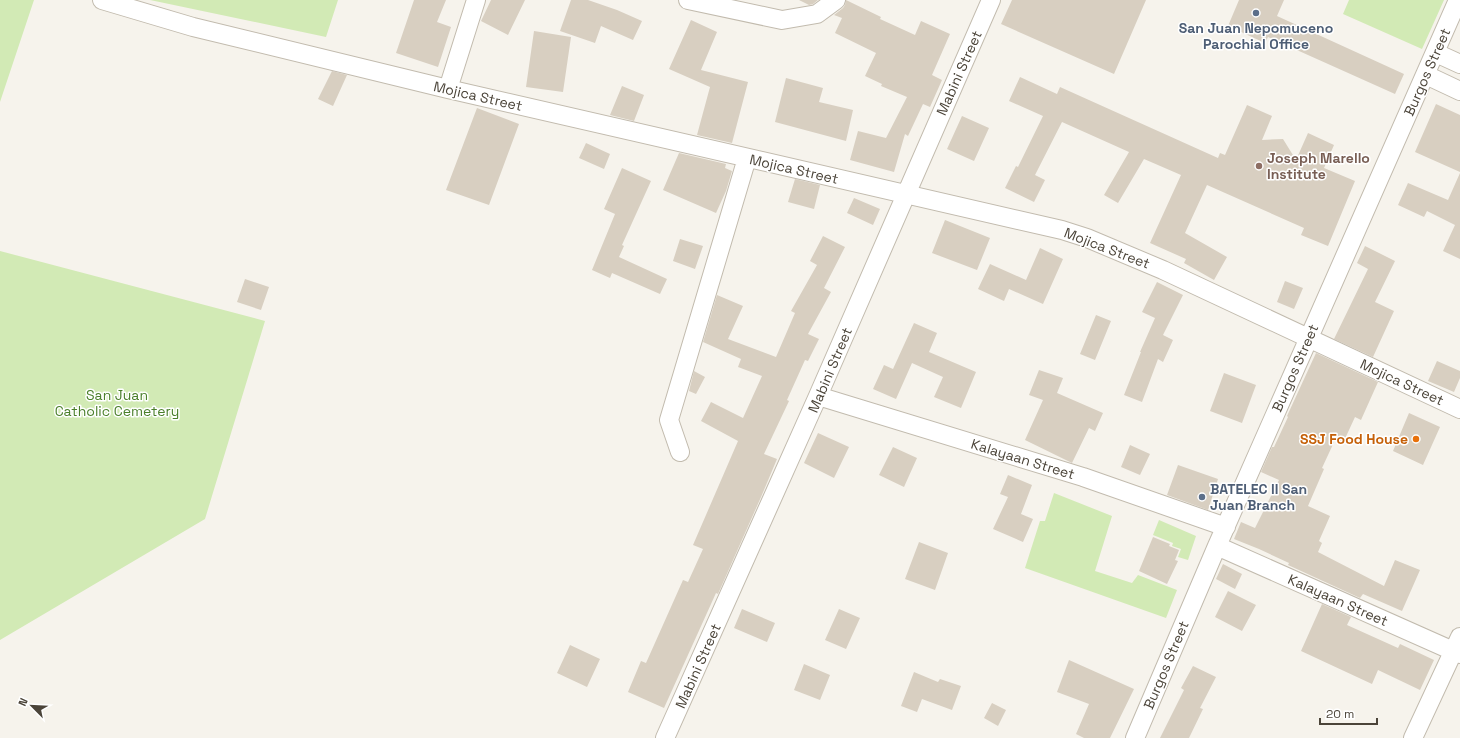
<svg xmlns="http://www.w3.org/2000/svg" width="1460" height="738" font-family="'Space Grotesk',sans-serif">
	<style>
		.green { fill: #d2eab5 }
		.building { fill: #d8cfc1 }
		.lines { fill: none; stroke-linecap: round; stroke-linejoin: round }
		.minor-casing { stroke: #c2bbae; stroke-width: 20 }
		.minor { stroke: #fff; stroke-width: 18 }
		.service-dot { fill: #5c6f8a; stroke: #fff; stroke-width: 1.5 }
		.education-dot { fill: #8d6e63; stroke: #fff; stroke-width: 1.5 }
		.food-dot { fill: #e8710a; stroke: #fff; stroke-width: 1.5 }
		.labels { text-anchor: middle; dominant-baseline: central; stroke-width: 3; stroke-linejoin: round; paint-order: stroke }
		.service-label { font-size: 14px; font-weight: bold; fill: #4e5e75; stroke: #fff }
		.street-label { font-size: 14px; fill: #4b4439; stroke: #fff }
		.education-label { font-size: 14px; font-weight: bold; fill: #785e54; stroke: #fff; text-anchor: start }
		.park-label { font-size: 14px; fill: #4a7f2a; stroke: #fff }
		.food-label { font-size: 14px; font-weight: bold; fill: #c56008; stroke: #fff; text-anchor: end }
	</style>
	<rect width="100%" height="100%" fill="#f6f3ec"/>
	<path class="green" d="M0,0H34L0,102Z
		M150,0H338L326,37Z
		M1349,0H1444L1422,49L1343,14Z
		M0,251L265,321L205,519L0,640Z
		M1054,493L1112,516L1095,571L1132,583L1138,575L1177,590L1166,618L1025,568L1040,521H1045Z
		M1159,520L1196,536L1188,560L1178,557L1181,549L1172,546L1173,543L1153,535Z"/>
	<path class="building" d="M414,0H446L437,22L451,27L438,67L396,53Z
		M491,0H525L508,35L481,21Z
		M571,0H588L617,10L642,21L633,40L601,26L595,43L560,31Z
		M799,0H818L813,4L809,5Z
		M846,0L881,17L880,19L915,35L921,21L950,34L932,75L942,80L930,107L923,104L908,136L905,134L894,172L850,160L858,131L886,138L907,97L881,86L882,84L865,76L876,53L835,33L842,18L834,15L843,8L845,5Z
		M1012,0H1146L1114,74L1001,24Z
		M1239,0H1284L1277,16L1404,74L1395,94L1268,37L1265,43L1228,26Z
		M691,20L717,32L701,70L748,82L732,143L697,135L710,87L669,69Z
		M534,31L571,37L563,92L526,87Z
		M332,71L347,75L333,106L318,99Z
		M1020,77L1057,94L1060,87L1218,158L1220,153L1225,155L1247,105L1272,116L1262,140L1283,139L1296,160L1308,133L1334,145L1324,168L1355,181L1328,246L1301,235L1304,228L1207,185L1185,233L1227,257L1214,280L1184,263L1186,259L1150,243L1181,175L1144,159L1118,203L1104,195L1129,152L1062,122L1035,175L1045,180L1034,202L1005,188L1016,166L1018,167L1043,116L1009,101Z
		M786,78L823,88L819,102L853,110L846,141L775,122Z
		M622,86L644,95L634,121L610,115Z
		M1436,104L1460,115V172L1415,152Z
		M477,108L519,124L489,205L446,190Z
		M962,116L989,128L974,161L947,149Z
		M586,143L610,154L604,169L579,158Z
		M679,153L726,164L725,168L732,171L726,191L716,213L663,190Z
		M622,168L651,181L622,245L624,246L619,257L667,279L660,294L612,273L610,278L592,270L615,214L604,209Z
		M1460,173V259L1443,251L1455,225L1427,211L1424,217L1398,205L1408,183L1448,200Z
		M795,179L820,185L814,209L788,202Z
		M854,198L880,209L873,225L847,213Z
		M945,220L990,238L977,270L932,253Z
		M823,236L845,247L824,288L831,292L808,334L819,339L808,361L805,360L787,400L789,401L764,454L777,459L761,497L718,594L716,593L664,708L628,692L641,661L646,663L683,580L688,582L703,549L693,545L738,441L701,421L711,402L743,418L762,376L738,367L741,359L703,342L717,295L743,306L728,339L776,357L795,313L791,311L817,265L810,261Z
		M680,239L703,246L695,269L673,261Z
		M1365,246L1395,261L1375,302L1394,311L1373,357L1334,339L1368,269L1357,263Z
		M1040,248L1063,259L1043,304L1009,289L1004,301L978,289L990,264L1026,280Z
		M245,279L269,287L261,310L237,302Z
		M1285,281L1303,288L1294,309L1277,302Z
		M1157,282L1183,295L1163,335L1173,340L1163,362L1158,359L1142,402L1124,395L1141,352H1140L1155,318L1142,312Z
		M1096,315L1111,321L1095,360L1080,354Z
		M914,323L937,333L929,352L976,372L961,408L934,397L943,377L912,363L896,399L873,389L884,365L893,369Z
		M1316,353L1378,382L1361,420L1355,417L1343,443L1335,440L1322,468L1324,469L1308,506L1330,516L1319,541L1322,543L1318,552L1384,586L1395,560L1420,570L1402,611L1363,594L1360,598L1288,565L1289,563L1259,549L1234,539L1241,522L1255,528L1279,480L1261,472L1272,447H1274L1288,417L1287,416Z
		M1437,361L1460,371V378L1454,392L1428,381Z
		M1039,370L1063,378L1057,393L1103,413L1095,431L1089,428L1072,463L1025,440L1043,400L1029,395Z
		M694,371L705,377L696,394L689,391Z
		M1224,373L1256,385L1242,423L1210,411Z
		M1409,413L1440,427L1423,465L1393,451Z
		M818,433L849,447L834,478L804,463Z
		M1130,445L1150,454L1140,475L1121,467Z
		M893,447L917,458L904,487L879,475Z
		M1178,465L1218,479L1208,510L1167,495Z
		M1008,475L1032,485L1021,514L1033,519L1023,542L993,529L1008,497L1000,494Z
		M1153,537L1170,544L1169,546L1179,550L1175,560L1178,561L1167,584L1139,571Z
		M919,542L948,553L935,590L905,579Z
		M1223,564L1242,574L1235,589L1216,579Z
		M1228,591L1256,605L1242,631L1215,617Z
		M1322,604L1351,617L1347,625L1398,648L1400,644L1434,660L1420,690L1378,670L1372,684L1301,651Z
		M742,609L775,623L767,642L734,628Z
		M839,609L860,618L846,649L825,640Z
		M570,645L600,659L587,687L557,673Z
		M1069,660L1134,689L1110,738H1084L1076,734L1089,704L1057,692Z
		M804,664L830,675L820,700L794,690Z
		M1193,666L1216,677L1200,708L1203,709L1189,738H1160L1184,690L1181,688Z
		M914,672L938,682L940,679L961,686L952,710L922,699L917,712L901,706Z
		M992,703L1006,710L998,726L984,718Z"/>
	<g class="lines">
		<g class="minor-casing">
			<path id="minor" d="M102,0L193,27L448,89L1062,230L1087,238L1163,270L1460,409
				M688,0L782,20L817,14L836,0
				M1436,53L1460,64
				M1426,75L1460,91
				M448,89L476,0
				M818,396L1083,477L1226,527
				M680,452L669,420L747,158
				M1217,546L1460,654
				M665,738L818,396L991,0
				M1135,738L1217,546L1458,0
				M1413,738L1460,637"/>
		</g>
		<use href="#minor" class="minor"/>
	</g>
	<g class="service-dot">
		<circle cx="1256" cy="13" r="4"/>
		<circle cx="1202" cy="497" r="4"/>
	</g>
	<circle class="education-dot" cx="1259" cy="166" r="4"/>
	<circle class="food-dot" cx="1416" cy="439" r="4"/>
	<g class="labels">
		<g class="service-label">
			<text x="1256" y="28">San Juan Nepomuceno<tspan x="1256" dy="16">Parochial Office</tspan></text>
			<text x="1210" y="489" text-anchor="start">BATELEC II San<tspan x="1210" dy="16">Juan Branch</tspan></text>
		</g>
		<g class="street-label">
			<text transform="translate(1427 72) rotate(-66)">Burgos Street</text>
			<text transform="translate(959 73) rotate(-66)">Mabini Street</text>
			<text transform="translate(478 96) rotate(13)">Mojica Street</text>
			<text transform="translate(794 169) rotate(13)">Mojica Street</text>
			<text transform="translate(1107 248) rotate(21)">Mojica Street</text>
			<text transform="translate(1295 368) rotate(-66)">Burgos Street</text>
			<text transform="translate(830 370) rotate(-67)">Mabini Street</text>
			<text transform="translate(1402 382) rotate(25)">Mojica Street</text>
			<text transform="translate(1023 459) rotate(17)">Kalayaan Street</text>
			<text transform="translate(1338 600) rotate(24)">Kalayaan Street</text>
			<text transform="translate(1166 665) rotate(-67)">Burgos Street</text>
			<text transform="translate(698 666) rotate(-66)">Mabini Street</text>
		</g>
		<g class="education-label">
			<text x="1267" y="158">Joseph Marello<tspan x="1267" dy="16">Institute</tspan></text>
		</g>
		<g class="park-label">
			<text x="117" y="395">San Juan<tspan x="117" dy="16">Catholic Cemetery</tspan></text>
		</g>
		<g class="food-label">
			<text x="1408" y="439">SSJ Food House</text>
		</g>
	</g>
	<g transform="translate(32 706) rotate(294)" stroke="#ffffff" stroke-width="3" paint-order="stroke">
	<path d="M0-3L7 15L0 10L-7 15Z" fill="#4b4439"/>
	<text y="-6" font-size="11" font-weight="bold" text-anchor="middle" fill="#4b4439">N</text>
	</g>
	<path d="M1320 718v6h57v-6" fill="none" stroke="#4b4439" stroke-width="2"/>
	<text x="1326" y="718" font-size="12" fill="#4b4439" stroke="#ffffff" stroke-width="3" paint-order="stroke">20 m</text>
</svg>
